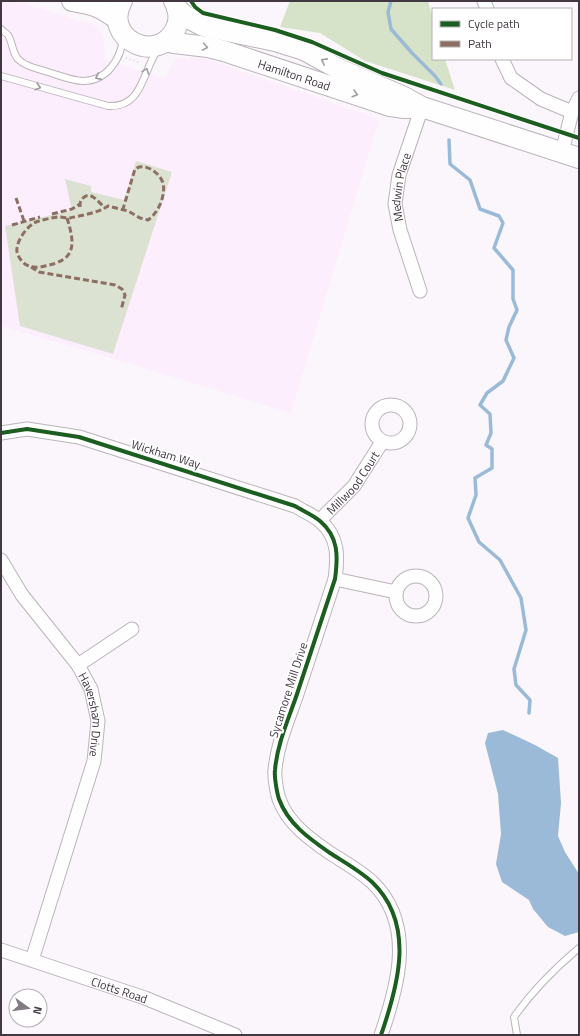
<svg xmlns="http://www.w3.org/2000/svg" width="580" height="1036" font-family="'Titillium Web',sans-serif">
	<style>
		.built { fill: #fdeefd }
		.green { fill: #dbe2d2 }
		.forest { fill: #d6e3c8 }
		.water { fill: #9abad7 }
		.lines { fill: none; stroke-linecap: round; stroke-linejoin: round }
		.stream { stroke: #9abad7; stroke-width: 3.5 }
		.lane-casing { stroke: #bbb4bb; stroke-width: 8 }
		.street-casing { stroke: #bbb4bb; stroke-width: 15 }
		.primary-casing { stroke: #bbb4bb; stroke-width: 22 }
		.path { stroke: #d8d6d8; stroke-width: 2; stroke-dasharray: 1 3; stroke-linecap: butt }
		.lane { stroke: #fefefe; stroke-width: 6 }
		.street { stroke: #fefefe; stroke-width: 13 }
		.primary { stroke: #fefefe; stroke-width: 20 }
		.quiet { stroke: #8d6e63; stroke-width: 3; stroke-dasharray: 6 3; stroke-linecap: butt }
		.cycleway-casing { stroke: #fff; stroke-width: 6 }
		.cycleway { stroke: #1b5e20; stroke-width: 4 }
		.oneway { stroke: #a09ba0 }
		.labels { text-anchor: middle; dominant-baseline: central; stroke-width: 4; stroke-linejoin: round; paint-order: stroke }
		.street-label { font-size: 12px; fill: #413841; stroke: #fff }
	</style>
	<rect width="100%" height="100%" fill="#fbf6fb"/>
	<path class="built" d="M1,1H16L94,25L104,37L105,60L165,78L175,59L200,57L379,119L291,413L97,354L1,326Z"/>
	<path class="green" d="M136,161L172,172L113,354L20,326L5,226L72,210L65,179L91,186V192L124,200Z"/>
	<path class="forest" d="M290,1H428L433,19V59H445L455,90L365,61L320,33L280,27Z"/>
	<path class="water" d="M503,730L535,745L558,758L561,803L558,836L565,852L579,874V932L565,936L548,927L533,909L529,900L502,882L496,864L501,834L498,794L485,743L488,733Z"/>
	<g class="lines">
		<path class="stream" d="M391,1L388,12L391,29L412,53L435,76L441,84
			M449,140L450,164L470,180L480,209L499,216L503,223L494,248L513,270V299L517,310L509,327L506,340L514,358L503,381L487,393L480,405L490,414L491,433L486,445L492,449V468L475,478L476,495L468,518L479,542L500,560L521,598L526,630L514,669L516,685L530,700L529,713"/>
		<g class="lane-casing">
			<path id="lane" d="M1,29C3,31 6,33 8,35C13,43 12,54 19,60C26,67 39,69 48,72C58,75 72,81 83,81C107,81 121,59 123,38
				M1,76L108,106C143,108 142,72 158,49
				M517,1035L514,1017C533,990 554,969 579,948"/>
		</g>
		<g class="street-casing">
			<g id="street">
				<path d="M484,1L487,9"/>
				<path d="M502,59L511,78L541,99L572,112"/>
				<path d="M562,152L572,112L579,98"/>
				<path id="s1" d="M420,291L400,230L395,204L399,175L422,107"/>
				<circle cx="391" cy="424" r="19"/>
				<path d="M1,433L27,429L79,437L295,506C303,511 313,515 320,521C339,537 338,557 335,579C322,619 309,658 296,697C288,720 277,745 275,770C274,776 277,793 279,799C288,824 310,839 330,853C344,862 360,871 372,882C416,924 398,986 381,1035"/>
				<path id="s2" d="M320,520L354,486L382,442"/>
				<path id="s3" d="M1,560L22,595L78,665L91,689L98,721L94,761L32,960"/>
				<circle cx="416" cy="596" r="20"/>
				<path d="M335,579L396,592"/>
				<path d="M78,665L132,629"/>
				<path id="s4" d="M1,950L145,998L235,1035"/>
			</g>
		</g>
		<g class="primary-casing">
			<g id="primary">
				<path d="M72,1C95,5 99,6 117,19"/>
				<path d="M122,1C101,38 158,67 176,28C180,20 179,9 174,1"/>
				<path d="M177,9L188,18L203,26L275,41L304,50L337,68L404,97L422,107L579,158"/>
				<path id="s5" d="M166,41L174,43L208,47L224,51L390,106L404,108H418"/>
			</g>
		</g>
		<path class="path" d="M126,58L141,63"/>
		<use href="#lane" class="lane"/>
		<use href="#street" class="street"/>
		<use href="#primary" class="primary"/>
		<path class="quiet" d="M16,198L24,221
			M80,207C80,203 80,201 83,198C91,190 99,203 105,208
			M52,214L72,209L80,204
			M67,218C75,244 77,260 45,266C38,268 31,268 25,264C20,260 16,254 17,248C18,239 27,227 34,223C40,220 51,218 58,217C62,217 66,218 70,218C83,215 98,213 108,206L128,211L140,218L148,220C158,213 166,196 163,183C160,173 145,162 135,169L123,209
			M12,225L40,217
			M31,267L39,272L115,285L122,289L125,295L121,310"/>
		<g class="cycleway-casing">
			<path id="cycleway" d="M191,1L195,7L203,13L275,30L312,42L382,73L579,138
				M1,433L27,429L79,437L295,506C303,511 313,515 320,521C339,537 338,557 335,579C322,619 309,658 296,697C288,720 277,745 275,770C274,776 277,793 279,799C288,824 310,839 330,853C344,862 360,871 372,882C416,924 398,986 381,1035"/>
		</g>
		<use href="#cycleway" class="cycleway"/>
	</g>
	<defs><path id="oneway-chevron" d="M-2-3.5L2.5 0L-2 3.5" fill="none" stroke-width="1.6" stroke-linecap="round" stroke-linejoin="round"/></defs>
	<g class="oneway">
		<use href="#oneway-chevron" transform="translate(205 47) rotate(10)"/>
		<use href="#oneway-chevron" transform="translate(324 61) rotate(-152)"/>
		<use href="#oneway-chevron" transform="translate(146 71) rotate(-69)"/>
		<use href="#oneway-chevron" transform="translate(98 77) rotate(156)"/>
		<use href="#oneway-chevron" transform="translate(38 87) rotate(16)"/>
		<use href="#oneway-chevron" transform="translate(355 94) rotate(16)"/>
	</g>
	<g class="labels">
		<g class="street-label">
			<text stroke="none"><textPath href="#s5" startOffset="133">Hamilton Road</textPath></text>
			<text stroke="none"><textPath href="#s1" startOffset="108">Medwin Place</textPath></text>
			<text transform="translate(166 454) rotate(17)">Wickham Way</text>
			<text stroke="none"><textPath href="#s2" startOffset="50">Millwood Court</textPath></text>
			<text transform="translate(288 690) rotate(-72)">Sycamore Mill Drive</text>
			<text stroke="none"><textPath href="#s3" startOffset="183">Haversham Drive</textPath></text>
			<text stroke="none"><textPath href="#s4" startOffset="125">Clotts Road</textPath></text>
		</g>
	</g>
	<rect width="580" height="1036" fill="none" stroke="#413841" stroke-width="4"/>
	<rect x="432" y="8" width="140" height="52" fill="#ffffff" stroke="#b3afb3"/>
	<rect x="440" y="21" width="20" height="6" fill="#1b5e20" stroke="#b3afb3"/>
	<text x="468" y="28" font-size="12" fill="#413841">Cycle path</text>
	<rect x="440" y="41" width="20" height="6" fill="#8d6e63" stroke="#b3afb3"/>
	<text x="468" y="48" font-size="12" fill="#413841">Path</text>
	<g transform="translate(28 1008) rotate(104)"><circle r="19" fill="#ffffff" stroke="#b3afb3"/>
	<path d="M0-3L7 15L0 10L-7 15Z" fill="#827a82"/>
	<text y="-6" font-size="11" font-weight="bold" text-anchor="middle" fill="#413841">N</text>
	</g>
</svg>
